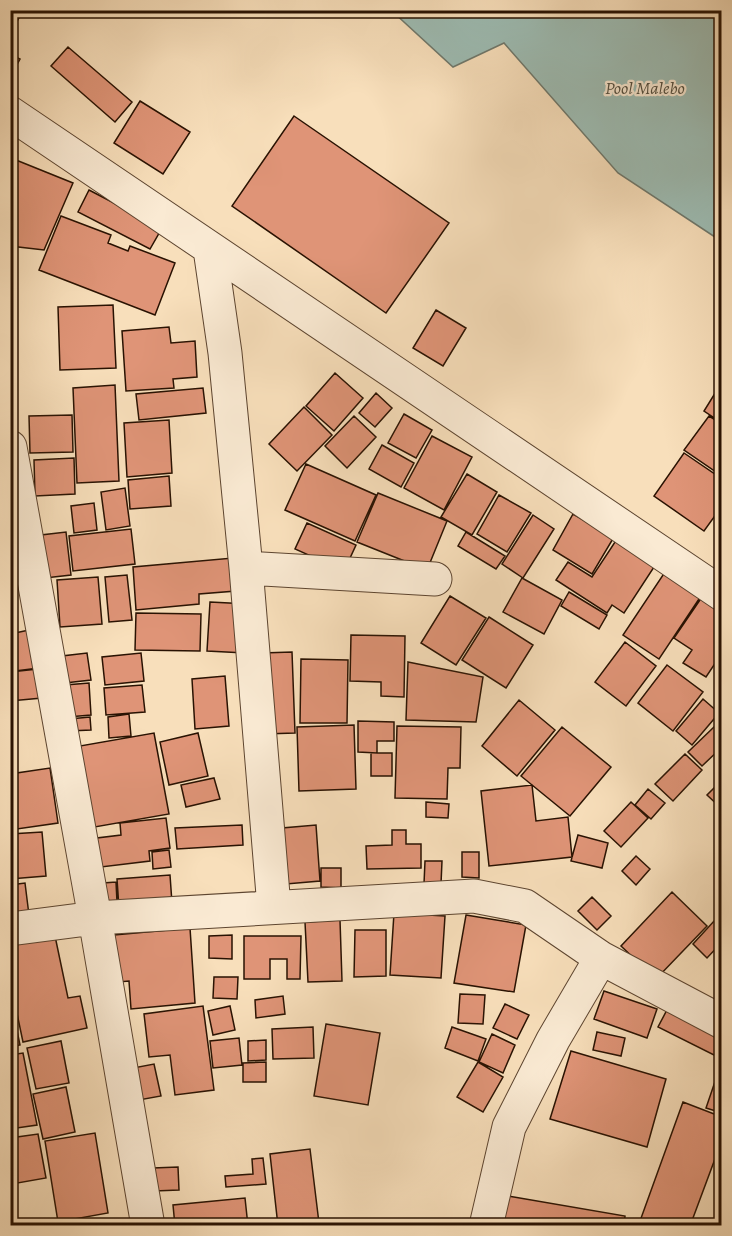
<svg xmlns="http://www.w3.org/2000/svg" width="732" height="1236" font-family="Alegreya,serif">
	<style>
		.water { fill: #9dbcb3; stroke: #6f786c; stroke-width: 1.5 }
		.building { fill: #df9477; stroke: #291202; stroke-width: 1.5 }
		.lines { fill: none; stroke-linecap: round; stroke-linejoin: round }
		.minor-casing { stroke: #5d4530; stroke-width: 35 }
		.minor { stroke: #faead3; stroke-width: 33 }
		.labels { text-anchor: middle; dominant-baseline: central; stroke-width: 4.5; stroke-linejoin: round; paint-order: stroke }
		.water-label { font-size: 18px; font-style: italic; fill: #524e40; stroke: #faead3 }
	</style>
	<rect width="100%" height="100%" fill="#f8dfbb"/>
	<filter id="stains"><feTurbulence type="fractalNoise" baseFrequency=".00333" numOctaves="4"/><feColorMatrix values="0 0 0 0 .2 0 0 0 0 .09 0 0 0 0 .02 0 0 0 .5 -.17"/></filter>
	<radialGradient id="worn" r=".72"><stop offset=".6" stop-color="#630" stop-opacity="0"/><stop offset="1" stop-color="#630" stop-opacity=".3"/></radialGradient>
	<path class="water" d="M392,11H721V241L618,173L504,43L453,67Z"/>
	<path class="building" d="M10,10H23L10,35Z
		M68,47L132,102L115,122L51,66Z
		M10,54L20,59L10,77Z
		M140,101L190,132L163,174L114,143Z
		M294,116L449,223L386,313L232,206Z
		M16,160L73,183L44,250L10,246V191Z
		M89,190L162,228L150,249L78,212Z
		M61,216L111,235L108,243L128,251L130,246L175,263L155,315L39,270Z
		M113,305L116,368L60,370L58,307Z
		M436,310L466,328L443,366L413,348Z
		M169,327L171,343L195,341L197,377L173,379L174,388L126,391L122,331Z
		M335,373L363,398L334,431L306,406Z
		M722,382V423L704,411Z
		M115,385L119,481L77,483L73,388Z
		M203,388L206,413L139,420L136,394Z
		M376,393L392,408L375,427L359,413Z
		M304,407L332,435L297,471L269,444Z
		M404,414L432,430L416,458L388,443Z
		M72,415L73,452L30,453L29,416Z
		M354,416L376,437L347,468L325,446Z
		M709,416L722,424V476L684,450Z
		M169,420L172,473L127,477L124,423Z
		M432,436L472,457L444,510L404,488Z
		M382,445L414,463L401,487L369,469Z
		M684,453L722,479V506L704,531L654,496Z
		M74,458L75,494L35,496L34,460Z
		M306,464L376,495L355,541L285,510Z
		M467,474L497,492L472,535L441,517Z
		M169,476L171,506L130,509L128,480Z
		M125,488L130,526L106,530L101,492Z
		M378,493L447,521L427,570L357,542Z
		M499,495L531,513L507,552L477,534Z
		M94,503L97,530L74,533L71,506Z
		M573,514L614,537L592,574L553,550Z
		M533,515L554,529L523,578L502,564Z
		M307,523L356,545L344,571L295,549Z
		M131,529L135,564L73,571L69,536Z
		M66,532L71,575L45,578L41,535Z
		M466,532L505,556L496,569L458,546Z
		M617,539L656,564L624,613L612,605L607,613L556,580L568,562L592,577Z
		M10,556L12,563H25L26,587L10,588Z
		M233,558L236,591L199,594V604L136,610L133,567Z
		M667,569L703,593L659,659L623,635Z
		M127,575L132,620L109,622L105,577Z
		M98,577L102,624L60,627L57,580Z
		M522,578L562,600L544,634L503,612Z
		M569,592L607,615L599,629L561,606Z
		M704,594L722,605V661L718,659L706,677L683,663L692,650L674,638Z
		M450,596L486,618L456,665L421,643Z
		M210,602L248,604L245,653L207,651Z
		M136,613L201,614L200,651L135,650Z
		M489,617L533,645L506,688L462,660Z
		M34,629L39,668L15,671L10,634Z
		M351,635L405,636L404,697L381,696V682L350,681Z
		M625,642L656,666L626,706L595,682Z
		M292,652L295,733L264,734L262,653Z
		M87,653L91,680L65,683L62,656Z
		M141,653L144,681L105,685L102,657Z
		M301,659L348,660L347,723H300Z
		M408,662L483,677L476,722L406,720Z
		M667,665L703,692L673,731L638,703Z
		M38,669L42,698L10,701V672Z
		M225,676L229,726L195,729L192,679Z
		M89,683L91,715L68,717L65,685Z
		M142,685L145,712L106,715L104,688Z
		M703,699L719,713L692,745L676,731Z
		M519,700L555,730L517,776L482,746Z
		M129,714L131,736L109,738L108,717Z
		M90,717L91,730L69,731V719Z
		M358,721L394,722V741H377V753L358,752Z
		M354,725L356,789L299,791L297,727Z
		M397,726L461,727L460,768H448L447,799L395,798Z
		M715,726L722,733V747L702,766L688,752Z
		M562,727L611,767L570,816L521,776Z
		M154,733L169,814L89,828L74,747Z
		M198,733L208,776L169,785L160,742Z
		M371,753H392V776H371Z
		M685,754L702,770L673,801L655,784Z
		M50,768L58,823L10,830V774Z
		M214,778L220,799L186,807L181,785Z
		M722,780V809L707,795Z
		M532,785L536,821L568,817L572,857L489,866L481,791Z
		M648,789L665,803L651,819L635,805Z
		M426,802L449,804L448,818L426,817Z
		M631,802L648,818L621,847L604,831Z
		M166,818L170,848L149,851L150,861L101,867L97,838L121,835L120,823Z
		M242,825L243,845L177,849L175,828Z
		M316,825L320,881L286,884L282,828Z
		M392,830H406V844H421V868L367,869L366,846L392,845Z
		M42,832L46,876L10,879V834Z
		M578,835L608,843L602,868L571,861Z
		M169,850L171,867L153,869L152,852Z
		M462,852H479V878L462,877Z
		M636,856L650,869L636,885L622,871Z
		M425,861H442L441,884H424Z
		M321,868H341V888L321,887Z
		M170,875L172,903L119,908L117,879Z
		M116,882L117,902L105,903L103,883Z
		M25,883L29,915L10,918V885Z
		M672,892L707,926L656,979L621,946Z
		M592,897L611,916L597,930L578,911Z
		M394,913L445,916L441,978L390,975Z
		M466,915L526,925L514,992L454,983Z
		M340,920L342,981L308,982L305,922Z
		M715,920L722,926V942L707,958L693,944Z
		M190,928L195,1003L131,1009L129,981L118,982L114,935Z
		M355,930H386V976L354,977Z
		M232,935V959L209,958V936Z
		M55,936L68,998L80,996L87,1028L23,1042L10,980V946Z
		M244,936H301L300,979H287V959H270V979H244Z
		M214,977H238L237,999L213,998Z
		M604,991L657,1009L647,1038L594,1019Z
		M460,994L485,995L483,1024L458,1023Z
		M283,996L285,1014L256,1018L255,1000Z
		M10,997L20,1045L10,1047Z
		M505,1004L529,1015L517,1039L493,1028Z
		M203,1006L214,1090L175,1095L170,1055L149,1057L144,1014Z
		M230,1006L235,1030L213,1035L208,1011Z
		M669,1006L722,1033V1059L658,1027Z
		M326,1024L380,1033L368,1105L314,1096Z
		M313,1027L314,1058L273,1059L272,1029Z
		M452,1027L486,1039L478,1061L445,1048Z
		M597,1032L625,1038L621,1056L593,1050Z
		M492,1034L515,1045L503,1073L479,1062Z
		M239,1038L242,1065L213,1068L210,1041Z
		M266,1040V1060L248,1061V1041Z
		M61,1041L69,1083L36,1089L27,1048Z
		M571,1051L666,1079L647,1147L550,1119Z
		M23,1053L37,1125L10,1129V1055Z
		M266,1062V1082H243V1063Z
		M478,1062L503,1077L483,1112L457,1097Z
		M154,1064L161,1096L139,1100L133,1068Z
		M721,1064H722V1113L706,1108Z
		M66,1087L75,1132L43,1139L33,1094Z
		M683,1102L722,1117V1140L690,1226H653L640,1221Z
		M95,1133L108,1213L58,1222L45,1141Z
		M38,1134L46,1178L12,1184L10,1174V1138Z
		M310,1149L319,1223L299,1226H278L270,1154Z
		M263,1158L266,1184L226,1187L225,1176L253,1174L252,1159Z
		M178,1167L179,1190L154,1191L153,1168Z
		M508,1196L625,1216L624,1226H502Z
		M245,1198L248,1226H175L173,1205Z"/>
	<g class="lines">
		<g class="minor-casing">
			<path id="minor" d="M10,113L722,594
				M210,249L225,353L246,568L274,907
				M10,447L95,918L148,1226
				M246,568L435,579
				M10,929L95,918L474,896L525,906L601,958L722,1022
				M486,1226L509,1127L553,1040L601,958"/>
		</g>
		<use href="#minor" class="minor"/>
	</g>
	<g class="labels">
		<g class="water-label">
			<text x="645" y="88">Pool Malebo</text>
		</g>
	</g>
	<rect width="732" height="1236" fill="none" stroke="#f8dfbb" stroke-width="36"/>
	<rect x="12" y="12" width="708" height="1212" fill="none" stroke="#291202" stroke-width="3"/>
	<rect x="18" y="18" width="696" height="1200" fill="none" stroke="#291202" stroke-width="1.5"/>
	<rect width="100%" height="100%" filter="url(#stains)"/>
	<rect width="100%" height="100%" fill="url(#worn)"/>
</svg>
